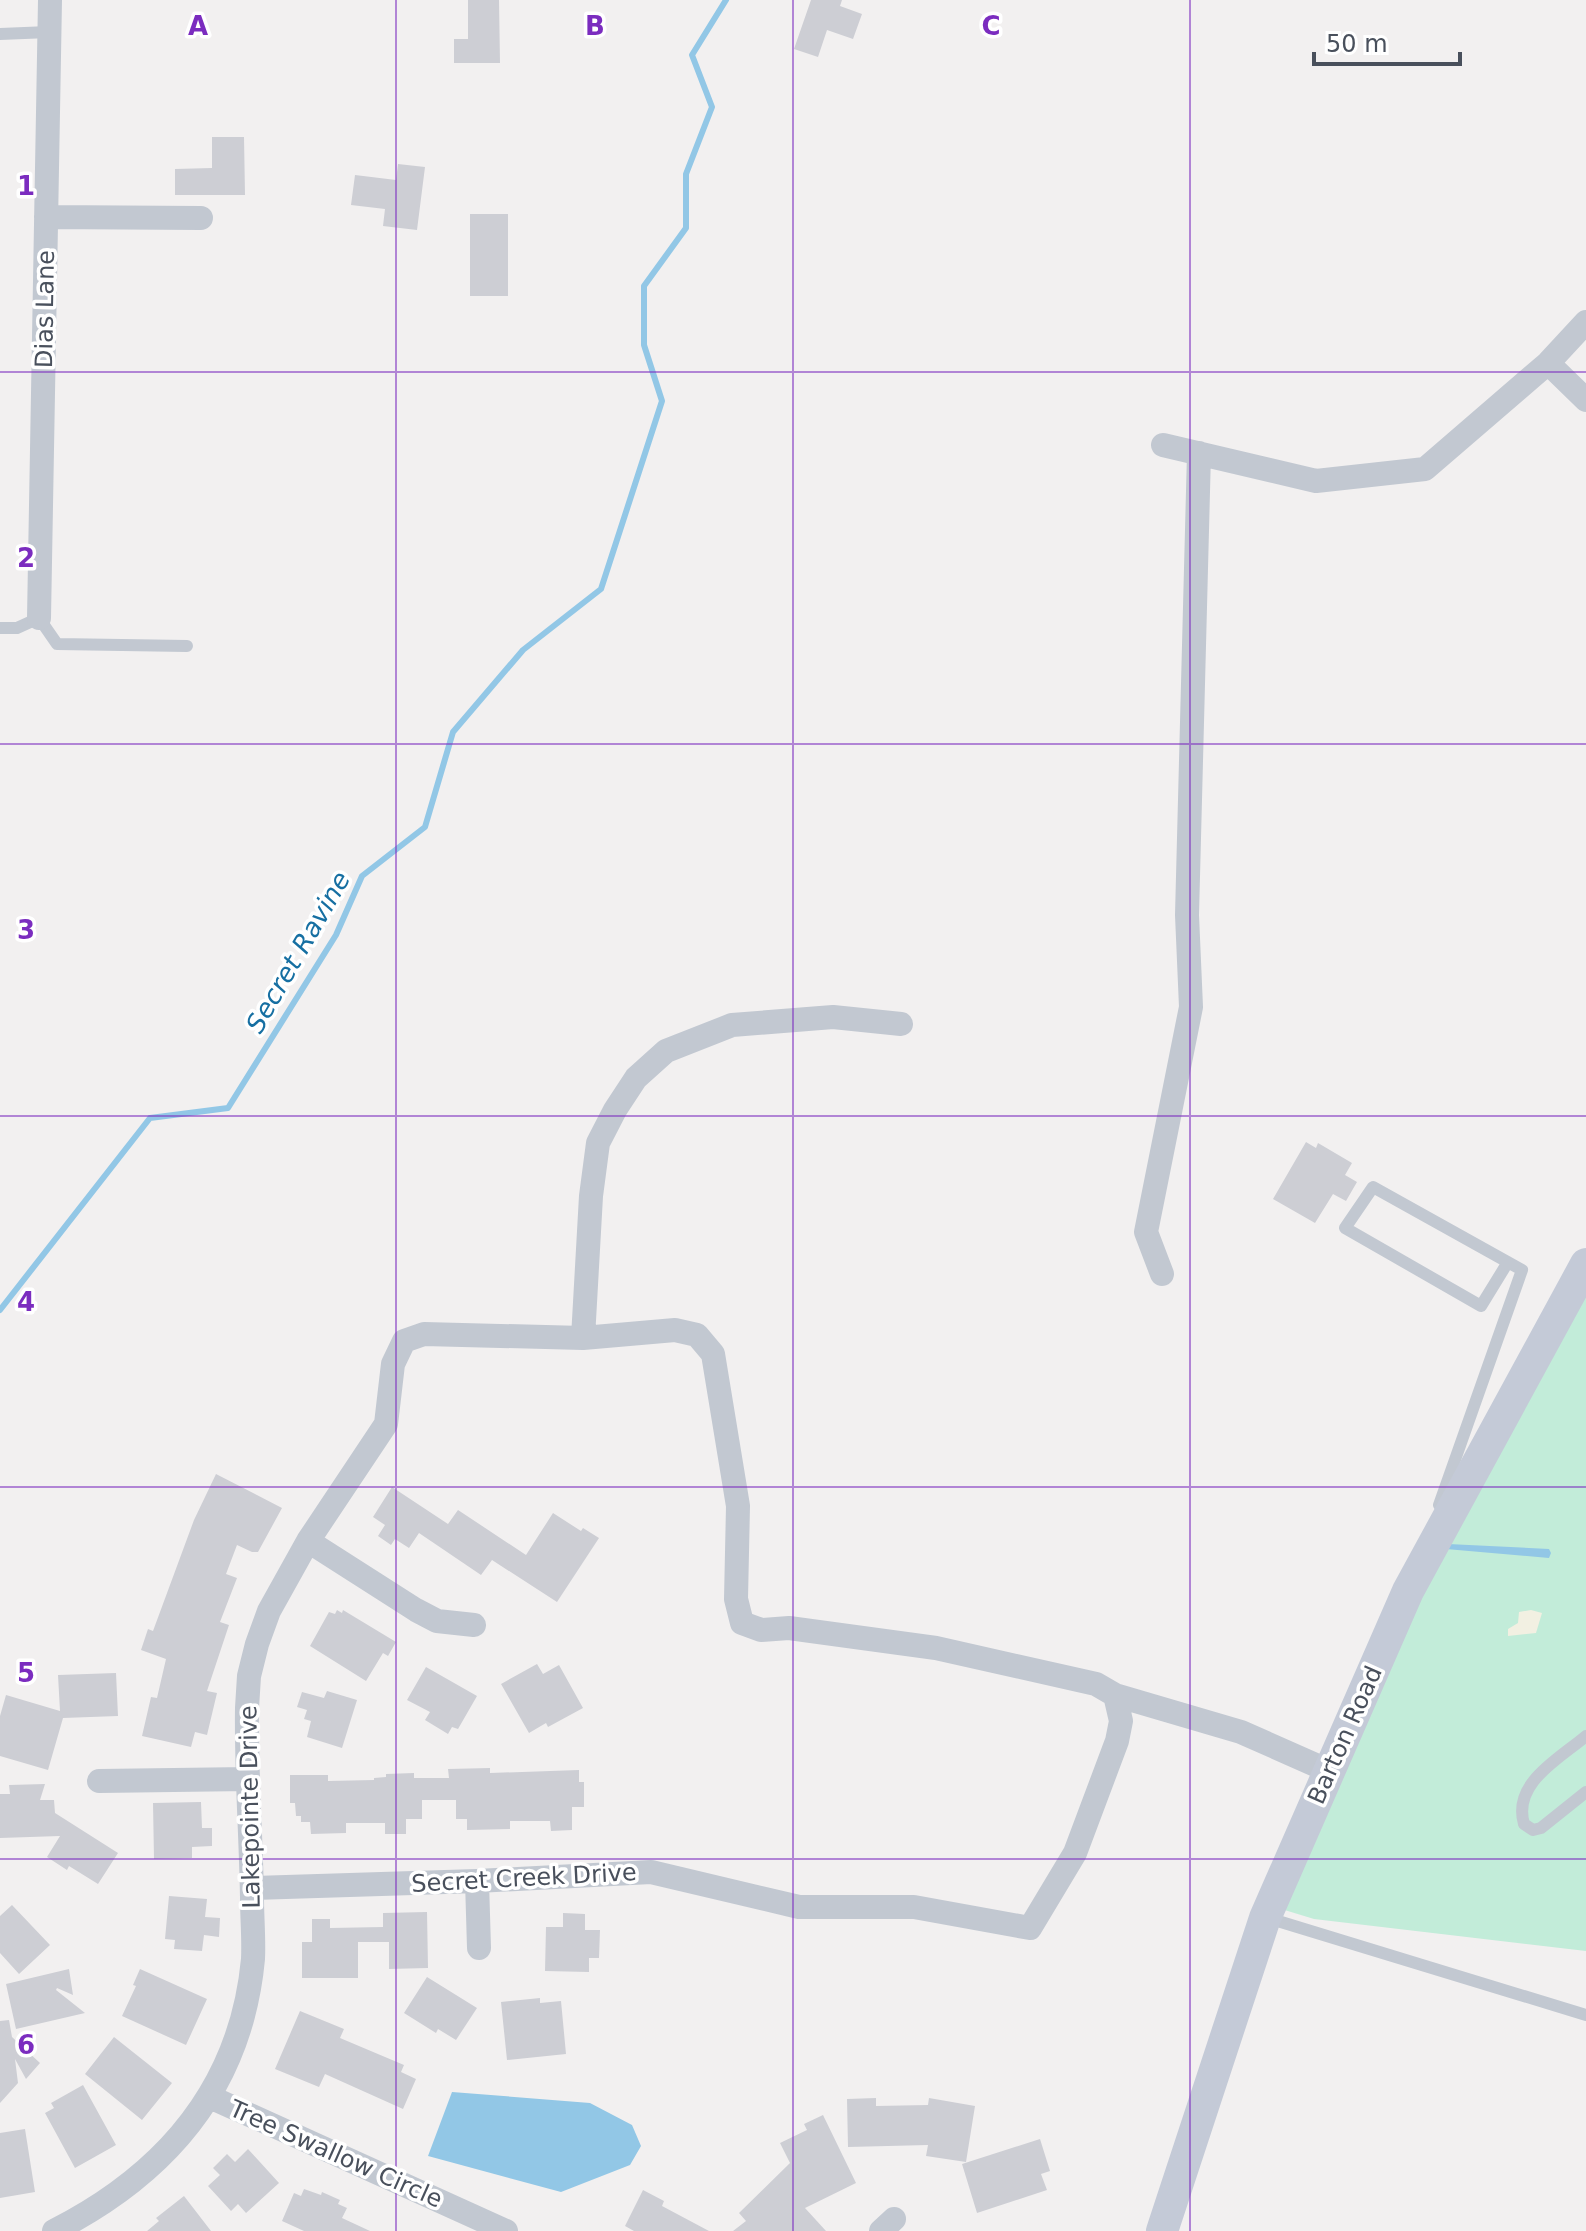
<svg xmlns="http://www.w3.org/2000/svg" width="1586" height="2231" font-family="'DejaVu Sans',sans-serif">
	<style>
		.green { fill: #c2ecd9 }
		.sand { fill: #f2f0e2 }
		.water { fill: #92c7e6 }
		.lines { fill: none; stroke-linecap: round; stroke-linejoin: round }
		.stream { stroke: #92c7e6; stroke-width: 6 }
		.building { fill: #cdced4 }
		.lane { stroke: #c2c8d1; stroke-width: 12 }
		.street { stroke: #c2c8d1; stroke-width: 24 }
		.secondary { stroke: #c4cad7; stroke-width: 32 }
		.grid { fill: none; stroke: #7b2cbf; stroke-width: 2; stroke-opacity: 0.55 }
		.labels { text-anchor: middle; dominant-baseline: central; stroke-width: 7; stroke-linejoin: round; paint-order: stroke }
		.street-label { font-size: 24px; fill: #49505c; stroke: #fff }
		.water-label { font-size: 26px; font-style: italic; fill: #166fa2; stroke: #fff }
		.grid-label { font-size: 26px; text-anchor: middle; font-weight: bold; fill: #7b2cbf; stroke: #fff; stroke-width: 7; stroke-linejoin: round; paint-order: stroke }
	</style>
	<rect width="100%" height="100%" fill="#f2f0f0"/>
	<path class="green" d="M1586,1273V1951L1314,1919L1278,1908L1414,1596Z"/>
	<path class="sand" d="M1531,1610L1542,1613L1536,1633L1508,1636V1629L1518,1623L1519,1612Z"/>
	<path class="water" d="M1448,1544L1549,1549L1551,1553L1549,1558L1446,1549Z
		M452,2092L590,2103L632,2125L641,2146L630,2165L561,2192L428,2156Z"/>
	<g class="lines">
		<path class="stream" d="M0,1310L150,1118L228,1108L336,935L362,876L425,827L453,732L523,650L601,589L662,401L644,345V286L686,228V174L712,107L692,55L726,0"/>
	</g>
	<path class="building" d="M468,0H499L500,63H454V39H468Z
		M811,0H842L840,6L862,14L853,39L827,30L818,57L794,49Z
		M212,137H244L245,195H175V169L212,168Z
		M398,164L425,167L417,230L383,226L385,209L351,205L355,175L396,180Z
		M470,214H508V296H470Z
		M1306,1142L1316,1148L1318,1143L1352,1163L1345,1175L1357,1182L1346,1201L1333,1194L1315,1223L1273,1199Z
		M216,1474L282,1508L258,1552H252L237,1545L226,1574L237,1578L220,1622L229,1625L207,1691L217,1693L207,1735L195,1732L191,1747L142,1736L151,1697L157,1698L166,1659L141,1650L148,1629L153,1631L194,1520Z
		M392,1487L448,1524L458,1510L526,1555L553,1513L581,1531L583,1528L599,1538L557,1602L492,1560L481,1575L419,1533L409,1548L395,1539L391,1545L378,1536L385,1525L373,1517Z
		M337,1610L342,1613L343,1610L396,1642L388,1656L383,1653L366,1681L310,1646L329,1612L335,1614Z
		M537,1664L543,1674L559,1665L583,1708L548,1727L546,1723L529,1733L501,1684Z
		M426,1667L477,1696L458,1729L452,1727L448,1734L425,1720L430,1712L407,1700Z
		M116,1673L118,1716L63,1718L48,1770L0,1756V1716L6,1695L60,1711L58,1675Z
		M327,1691L357,1700L342,1748L307,1737L311,1721L304,1719L307,1710L297,1707L302,1692L324,1698Z
		M490,1768V1773L579,1770V1782H584V1807H572V1830L551,1831L550,1821H510V1829L467,1830V1819H456V1800H422V1819H406V1834H385V1823H346V1833L311,1834L310,1822H301V1816H296L295,1803H290V1775H328V1781L374,1780V1778L386,1777V1774L414,1773V1778H449L448,1769Z
		M45,1784L40,1800H54L55,1813L118,1853L98,1884L69,1866L67,1870L47,1857L60,1836L0,1838V1794H10L9,1785Z
		M201,1802L202,1828H212V1846L192,1847V1858L154,1859L153,1803Z
		M169,1896L207,1899L205,1917L220,1918L219,1937L204,1935L202,1951L174,1949L175,1940L165,1939Z
		M12,1905L50,1945L19,1974L0,1953V1916Z
		M427,1912L428,1968L389,1969V1942H358V1978H302V1942H312V1919H330V1928L383,1927V1913Z
		M563,1913L585,1914V1930H600L599,1958H589V1972L545,1971L546,1927H563Z
		M69,1969L73,1995L57,1988L56,1990L85,2013L16,2029L6,1984Z
		M140,1969L207,1999L186,2045L122,2016L136,1986L133,1985Z
		M427,1977L477,2008L456,2040L438,2029L436,2033L404,2013Z
		M540,1998V2003L561,2001L566,2054L507,2060L501,2002Z
		M300,2011L344,2029L340,2038L404,2065L401,2072L416,2079L403,2109L325,2074L319,2087L275,2069Z
		M9,2020L12,2037L40,2063L26,2079L15,2059L18,2083L0,2103V2021Z
		M114,2037L172,2083L142,2120L85,2074Z
		M83,2085L116,2145L75,2168L45,2113L54,2108L51,2103Z
		M876,2098V2106L928,2105L929,2098L975,2106L966,2162L926,2156L928,2145L848,2147L847,2099Z
		M823,2115L856,2183L805,2208L826,2231H733L746,2221L739,2213L790,2163L780,2143L807,2130L804,2124Z
		M25,2129L35,2192L0,2198V2133Z
		M1040,2139L1050,2171L1041,2174L1047,2190L977,2213L962,2164Z
		M248,2149L279,2183L246,2213L238,2204L231,2211L208,2186L220,2175L213,2168L227,2154L235,2162Z
		M304,2189L321,2195L322,2192L340,2200L338,2204L347,2208L342,2218L370,2231H304L282,2221L294,2193L301,2196Z
		M643,2190L664,2201L662,2206L709,2231H634L625,2226Z
		M184,2196L211,2231H147L159,2221L156,2218Z"/>
	<g class="lines">
		<path class="lane" d="M0,34L49,32
			M0,628H17L39,618L57,644L187,646
			M1439,1505L1522,1270L1373,1187L1345,1228L1481,1306L1508,1262
			M1586,1736C1559,1759 1512,1783 1524,1824L1533,1830L1541,1828L1586,1792
			M1268,1918L1586,2015"/>
		<path class="street" d="M46,217L201,218
			M1548,363L1586,400
			M1163,445L1316,481L1425,469L1548,363L1586,322
			M39,618L50,0
			M1162,1274L1146,1232L1191,1007L1187,915L1199,453
			M583,1338L591,1196L598,1143L615,1110L636,1078L666,1051L732,1025L833,1017L901,1024
			M308,1541L416,1610L437,1621L474,1625
			M1115,1695L1241,1732L1329,1771
			M99,1781L248,1779
			M477,1881L479,1948
			M210,2097L506,2231
			M54,2231C166,2174 241,2088 253,1959C254,1939 252,1918 252,1898C251,1834 246,1771 247,1708L249,1676L257,1644L269,1611L308,1541L386,1424L393,1364L404,1341L424,1334L583,1338L675,1330L697,1335L713,1354L738,1506L736,1599L742,1623L761,1630L789,1628L936,1648L1096,1684L1115,1695L1121,1721L1117,1741L1075,1853L1030,1928L914,1907H799L651,1872L477,1881L252,1888
			M881,2231L894,2219"/>
		<path class="secondary" d="M1162,2231L1265,1918L1408,1591L1586,1264"/>
	</g>
	<path class="grid" d="M396,0V2231M793,0V2231M1190,0V2231M0,372H1586M0,744H1586M0,1116H1586M0,1487H1586M0,1859H1586"/>
	<g class="labels">
		<g class="street-label">
			<text transform="translate(45 309) rotate(-89)">Dias Lane</text>
			<text transform="translate(1345 1735) rotate(-66)">Barton Road</text>
			<text transform="translate(250 1807) rotate(-91)">Lakepointe Drive</text>
			<text transform="translate(524 1878) rotate(-3)">Secret Creek Drive</text>
			<text transform="translate(336 2154) rotate(24)">Tree Swallow Circle</text>
		</g>
		<g class="water-label">
			<text transform="translate(298 952) rotate(-60)">Secret Ravine</text>
		</g>
	</g>
	<g class="grid-label">
		<text x="198" y="35">A</text>
		<text x="595" y="35">B</text>
		<text x="991" y="35">C</text>
		<text x="26" y="195">1</text>
		<text x="26" y="567">2</text>
		<text x="26" y="939">3</text>
		<text x="26" y="1311">4</text>
		<text x="26" y="1682">5</text>
		<text x="26" y="2054">6</text>
	</g>
	<path d="M1314 52v12h146v-12" fill="none" stroke="#49505c" stroke-width="4"/>
	<text x="1326" y="52" font-size="24" fill="#49505c" stroke="#ffffff" stroke-width="6" paint-order="stroke">50 m</text>
</svg>
